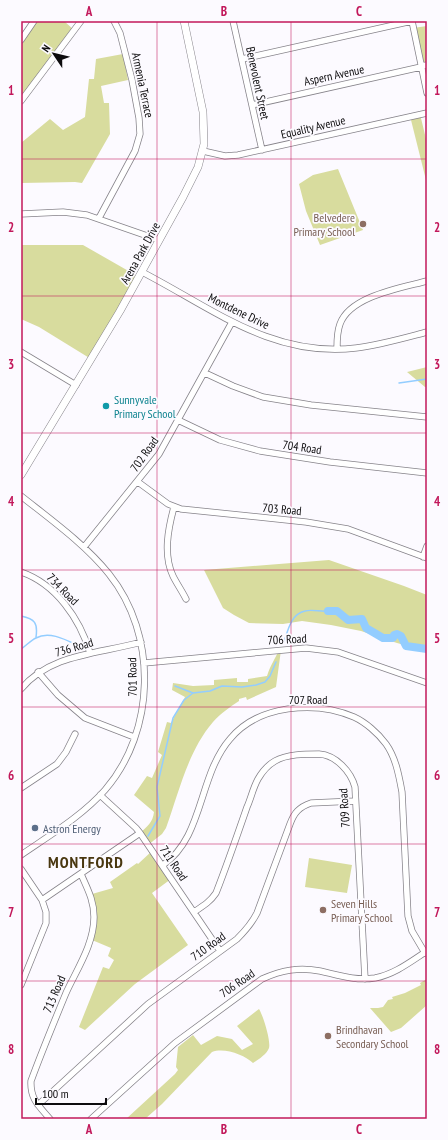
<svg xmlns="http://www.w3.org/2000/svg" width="448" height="1140" font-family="'PT Sans Narrow',sans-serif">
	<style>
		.green { fill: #d8dc9e }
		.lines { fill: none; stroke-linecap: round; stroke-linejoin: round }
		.stream { stroke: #93cdff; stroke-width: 1.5 }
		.river { stroke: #93cdff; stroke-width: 8 }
		.minor-casing { stroke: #86838a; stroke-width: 7 }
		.tertiary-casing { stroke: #86838a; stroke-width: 8 }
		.minor { stroke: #fff; stroke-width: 5.5 }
		.tertiary { stroke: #fff; stroke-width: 7 }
		.grid { fill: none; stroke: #c2185b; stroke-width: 1; stroke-opacity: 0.55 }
		.education-dot { fill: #8d6e63; stroke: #fcfaff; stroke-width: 1.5 }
		.culture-dot { fill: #0f9aa8; stroke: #fcfaff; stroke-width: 1.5 }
		.service-dot { fill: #5c6f8a; stroke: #fcfaff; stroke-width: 1.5 }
		.labels { text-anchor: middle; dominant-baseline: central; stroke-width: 3.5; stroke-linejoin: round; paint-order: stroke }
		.street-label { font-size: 12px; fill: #0d0c0e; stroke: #fcfaff }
		.education-label { font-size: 12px; fill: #785e54; stroke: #fcfaff; text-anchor: start }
		.culture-label { font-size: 12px; fill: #0d838f; stroke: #fcfaff; text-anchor: start }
		.service-label { font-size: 12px; fill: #4e5e75; stroke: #fcfaff; text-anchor: start }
		.district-label { font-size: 16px; font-weight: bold; letter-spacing: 1px; fill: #493710; stroke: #fcfaff }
		.neatline { fill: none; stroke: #c2185b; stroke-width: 1.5 }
		.grid-label { font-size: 13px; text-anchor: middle; font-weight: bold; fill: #c2185b }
	</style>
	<rect width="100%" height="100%" fill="#fcfaff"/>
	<path class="green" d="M34,21H64L74,30L21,101V39Z
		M427,26V65L421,66L413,28Z
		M123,54L128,80L101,86L104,103H109L110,134L82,183L75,182L21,183V143L50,119L63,130L85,117L89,79H94L96,59Z
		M420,114L426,139L427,140V184L410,116Z
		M338,169L363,230L320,245L306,211L299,184L313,175Z
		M21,245H83L139,277L91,359L39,327L21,319Z
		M427,367V387H425L407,372Z
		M329,560L404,586L427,595V651L397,643L361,631L331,625L302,621L283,624L249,623L234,615L223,608L204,570Z
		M279,650H281L276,687L247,700L246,697L239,699V701C230,707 221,713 213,722C188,751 179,792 166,828L162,834L148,845L140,833C147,827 153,822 154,812L134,795L147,776L152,778L162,755L158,752L167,722L171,723L185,697L172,690L173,683L193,686L214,685V680L237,678V682H248V679L267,676C270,666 275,659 279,650Z
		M152,851L171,879L152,893L188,945L135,984L85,1030L79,1027L103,967L109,969L114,960L108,956L111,948L92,940V894L113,888L110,882L137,863L138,864Z
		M309,858L352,865L347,893L305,887Z
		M427,979V1005L401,1028L391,1032L370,1008H378L383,1007L388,1000L393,999L392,997L405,993L421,985L420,983Z
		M259,1009C263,1015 271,1041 269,1048C267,1054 258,1060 253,1063C245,1055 224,1047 212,1052L162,1104L145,1119H126L175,1074L178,1070L176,1067L178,1047L193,1035L201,1045L217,1036L232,1039L242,1050L253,1044L237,1026Z"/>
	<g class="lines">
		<path class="stream" d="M399,383L427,379
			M21,616C35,619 38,623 36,637
			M284,642C288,630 291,614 305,611C312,609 321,612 328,611
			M21,649C26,646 31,640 36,638C50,630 68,641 81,647
			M175,686L193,693L210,691L222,686L242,687L256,685L265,682L270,676L276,662
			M148,836L160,816L157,787L173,718L184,700L193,693"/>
		<path class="river" d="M328,611H337L348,620L362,619L366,628L383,638H393L394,635L397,634L401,636L406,646L427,649"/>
		<g class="minor-casing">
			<path id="minor" d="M233,21L262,150
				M412,21L427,93
				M21,40L34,21
				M242,59L412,21
				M421,66L427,65
				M21,101L81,21
				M252,105L421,67
				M203,151L225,156L238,155L427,113
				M21,214L63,212L87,215L159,240
				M99,218L135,151L140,134L139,118L132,80L120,33L114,21
				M142,272C212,308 272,358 356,348C380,345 404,338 427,332
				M337,348C337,340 337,332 340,324C350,296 401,288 427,281
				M21,352L76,385
				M205,373L233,386L263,397L311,405L427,417
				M178,420L220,440L260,451L330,462L427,473
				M138,482L168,504L181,509L306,522L348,529L427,558
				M21,496C50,519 86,545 109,574C158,635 156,731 105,790C82,816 50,835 21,855
				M174,507C168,529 163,555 173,576C177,584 182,591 186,599
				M84,547L159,454L232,322
				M423,557L427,546
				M21,572C56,584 80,619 90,653
				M144,663L306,648L338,652L427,683
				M38,672L58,695L85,718L134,737
				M21,689C51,653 100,654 141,642
				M21,788L57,764L66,752L75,734
				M100,795L136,828L140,833L220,951
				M163,865C204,837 198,776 230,739C258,705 315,700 354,717C365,722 378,733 386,744C396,758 399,776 402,792L408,916L412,931L425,953
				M21,869L42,900L46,912V923L21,985
				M42,900L140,833
				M194,912C203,906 210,902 216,893C227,865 237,836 247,807C251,798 253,788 258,779C262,772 268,765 275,761C287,754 305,754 319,754C336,755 351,772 355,787L365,979
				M38,1105L148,1004L237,939C245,931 252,923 257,913L290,824C294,813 299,807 311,803L355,801
				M50,1119C39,1106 30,1099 31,1081C42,1051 54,1022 66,993C77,969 94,944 94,917C94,900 87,888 81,874
				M91,1119L175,1043L262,979C282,970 299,967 320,971C338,975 355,981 375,978C395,974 410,962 427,951"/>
		</g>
		<g class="tertiary-casing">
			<path id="tertiary" d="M21,475L120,311L183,197L198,167L204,144L203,112L184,21"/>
		</g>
		<use href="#minor" class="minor"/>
		<use href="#tertiary" class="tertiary"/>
	</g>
	<path class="grid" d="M157,21V1119M291,21V1119M21,159H427M21,296H427M21,433H427M21,570H427M21,707H427M21,844H427M21,981H427"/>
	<g class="education-dot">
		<circle cx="363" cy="224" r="4"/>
		<circle cx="323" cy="910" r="4"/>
		<circle cx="328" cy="1036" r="4"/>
	</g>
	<circle class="culture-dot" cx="106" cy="406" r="4"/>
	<circle class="service-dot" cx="35" cy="828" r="4"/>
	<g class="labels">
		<g class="street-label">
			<text transform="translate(334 75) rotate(-12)">Aspern Avenue</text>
			<text transform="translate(258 83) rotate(78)">Benevolent Street</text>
			<text transform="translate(143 85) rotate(78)">Armenia Terrace</text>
			<text transform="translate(313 127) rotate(-13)">Equality Avenue</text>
			<text transform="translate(140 253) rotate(-61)">Arena Park Drive</text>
			<text transform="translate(239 311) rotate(26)">Montdene Drive</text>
			<text transform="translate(302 447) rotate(8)">704 Road</text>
			<text transform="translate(144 454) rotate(-55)">702 Road</text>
			<text transform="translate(282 509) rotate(5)">703 Road</text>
			<text transform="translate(63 589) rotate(45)">734 Road</text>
			<text transform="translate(287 639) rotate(-3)">706 Road</text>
			<text transform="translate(74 647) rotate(-16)">736 Road</text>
			<text transform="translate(132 677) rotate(-91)">701 Road</text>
			<text x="308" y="699">707 Road</text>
			<text transform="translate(344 808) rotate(-94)">709 Road</text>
			<text transform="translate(174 863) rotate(56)">711 Road</text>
			<text transform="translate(208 946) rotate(-36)">710 Road</text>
			<text transform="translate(237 983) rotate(-35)">706 Road</text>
			<text transform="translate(54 994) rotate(-67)">713 Road</text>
		</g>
		<g class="education-label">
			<text x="355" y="217" text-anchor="end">Belvedere<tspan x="355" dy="14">Primary School</tspan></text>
			<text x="331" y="903">Seven Hills<tspan x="331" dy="14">Primary School</tspan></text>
			<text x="336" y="1029">Brindhavan<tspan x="336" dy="14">Secondary School</tspan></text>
		</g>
		<g class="culture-label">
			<text x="114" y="399">Sunnyvale<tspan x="114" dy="14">Primary School</tspan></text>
		</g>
		<g class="service-label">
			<text x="43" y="828">Astron Energy</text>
		</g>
		<g class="district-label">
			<text x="86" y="862">MONTFORD</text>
		</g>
	</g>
	<rect width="448" height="1140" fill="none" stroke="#fcfaff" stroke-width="44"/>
	<g transform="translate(54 54) rotate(305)" stroke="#fcfaff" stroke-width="3" paint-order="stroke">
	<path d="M0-3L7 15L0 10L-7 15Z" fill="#0d0c0e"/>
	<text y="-6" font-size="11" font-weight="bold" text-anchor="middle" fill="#0d0c0e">N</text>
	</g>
	<path d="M36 1098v6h70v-6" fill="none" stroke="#0d0c0e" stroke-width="2"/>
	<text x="42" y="1098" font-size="12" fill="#0d0c0e" stroke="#fcfaff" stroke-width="3" paint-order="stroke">100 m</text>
	<rect x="22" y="22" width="404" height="1096" class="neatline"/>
	<g class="grid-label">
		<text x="89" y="16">A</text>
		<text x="224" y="16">B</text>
		<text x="359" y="16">C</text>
		<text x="11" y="95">1</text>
		<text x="437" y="95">1</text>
		<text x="11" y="232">2</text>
		<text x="437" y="232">2</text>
		<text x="11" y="369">3</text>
		<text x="437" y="369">3</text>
		<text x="11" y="506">4</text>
		<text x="437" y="506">4</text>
		<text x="11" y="643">5</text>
		<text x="437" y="643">5</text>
		<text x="11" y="780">6</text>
		<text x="437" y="780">6</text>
		<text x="11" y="917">7</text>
		<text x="437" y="917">7</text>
		<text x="11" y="1054">8</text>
		<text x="437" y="1054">8</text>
		<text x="89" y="1134">A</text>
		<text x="224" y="1134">B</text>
		<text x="359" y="1134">C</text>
	</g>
</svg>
